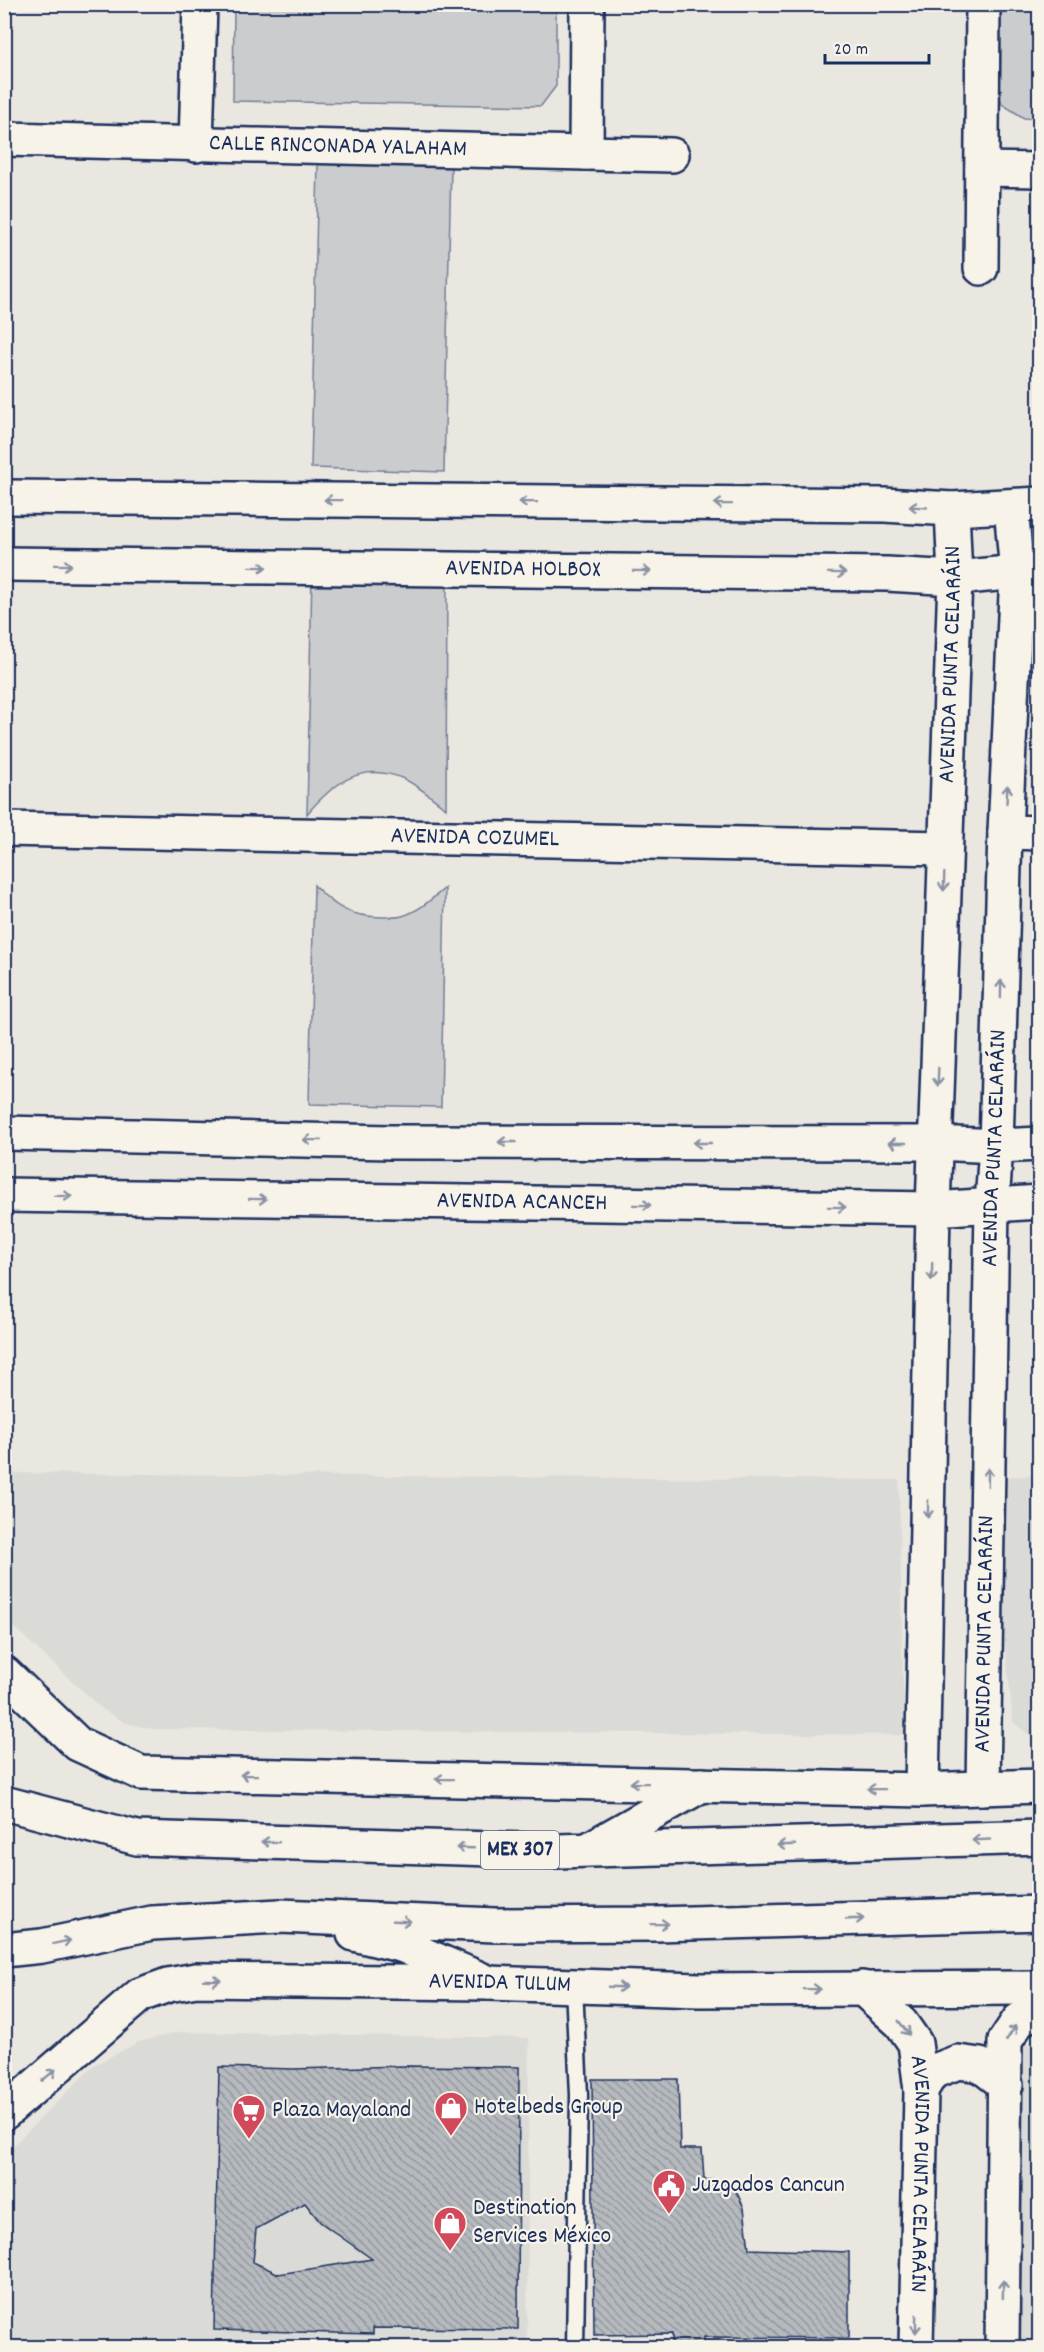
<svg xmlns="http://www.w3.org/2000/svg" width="1044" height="2352" font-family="Dekko,sans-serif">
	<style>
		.built { fill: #dadad6 }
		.park { fill: #cbcccd; stroke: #737e96; stroke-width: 1.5 }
		.building { fill: url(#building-back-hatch); stroke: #1b2f5e; stroke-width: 1.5; fill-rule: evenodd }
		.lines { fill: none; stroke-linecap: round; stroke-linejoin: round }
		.service-casing { stroke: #1b2f5e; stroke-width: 21 }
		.minor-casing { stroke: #1b2f5e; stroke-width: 38 }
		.tertiary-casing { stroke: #1b2f5e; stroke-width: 38 }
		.primary-casing { stroke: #1b2f5e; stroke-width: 38 }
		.service { stroke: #f7f3e8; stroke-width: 16 }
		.minor { stroke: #f7f3e8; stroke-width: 33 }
		.tertiary { stroke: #f7f3e8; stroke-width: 33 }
		.primary { stroke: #f7f3e8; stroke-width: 33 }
		.oneway { stroke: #8991a3 }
		.labels { text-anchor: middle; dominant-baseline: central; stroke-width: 4.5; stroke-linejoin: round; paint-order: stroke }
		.shield { fill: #f7f3e8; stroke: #5d6a87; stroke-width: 1.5 }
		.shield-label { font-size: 22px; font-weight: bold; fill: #1b2f5e }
		.street-label { font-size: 24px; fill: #1b2f5e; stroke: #f7f3e8 }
		.poi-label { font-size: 24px; fill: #1b2f5e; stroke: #f7f3e8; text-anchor: start }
	</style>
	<defs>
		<pattern id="building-back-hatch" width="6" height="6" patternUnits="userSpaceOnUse" patternTransform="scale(1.5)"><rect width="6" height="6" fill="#b6babf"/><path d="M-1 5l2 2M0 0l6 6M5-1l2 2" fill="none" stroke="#93989e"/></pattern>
	</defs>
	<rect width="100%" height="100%" fill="#eae7e0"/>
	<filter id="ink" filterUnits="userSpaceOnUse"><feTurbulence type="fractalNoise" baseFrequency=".0167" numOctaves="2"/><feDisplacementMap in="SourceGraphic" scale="12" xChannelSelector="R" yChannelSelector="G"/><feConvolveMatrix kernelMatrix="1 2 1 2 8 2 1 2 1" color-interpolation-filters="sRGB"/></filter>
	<g filter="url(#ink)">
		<path class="built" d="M4,1473L899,1480L904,1735L153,1729L126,1723L102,1709L5,1619Z
			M1039,1475H1040L1039,1743L1013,1722L1004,1633L1005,1477Z
			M179,2032L529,2038L527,2347L5,2348V2154L94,2065L139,2042Z
			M1025,2045H1039V2347L1016,2348Z"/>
		<path class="park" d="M234,5H556V86L541,106L233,101Z
			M995,5H1039V119L1024,118L1002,104L994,77Z
			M318,163L451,166L444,472L311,468Z
			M312,572L447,576L446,808C433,799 419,786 404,779C362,761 333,783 307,814Z
			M314,885C335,908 351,917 383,917C389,917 396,918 402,916C419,911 432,899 445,888L441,1107L309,1104Z"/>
		<path class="building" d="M403,2066L519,2067L518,2329L373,2328V2334L214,2330L219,2067L293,2069ZM305,2203L320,2222L372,2259L279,2274L253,2262L256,2229Z
			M592,2079H678L680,2149H702L704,2179L725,2183L736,2191L744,2208L749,2249L849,2252V2338L704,2337V2348H672V2334L594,2335Z"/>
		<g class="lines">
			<g class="service-casing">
				<path id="service" d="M574,1986L579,2095L575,2348"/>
			</g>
			<g class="minor-casing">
				<g id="minor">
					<path id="s1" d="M4,139L672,155"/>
					<path d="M196,145L200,4"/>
					<path d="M586,153L587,4"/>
					<path d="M982,169L1040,170"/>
					<path d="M981,268L983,4"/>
					<path id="s2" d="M4,829L945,848"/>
					<path d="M1005,832L1040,833"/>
					<path id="s3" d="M983,1788L992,1204L996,1146L1005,832L1017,573L1011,507"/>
					<path id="s4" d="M922,1790L933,1209L955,578L952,509"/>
				</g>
			</g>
			<g class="tertiary-casing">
				<g id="tertiary">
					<path d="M4,497L884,505L952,509L1040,504"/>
					<path id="s5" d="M4,564L887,574L955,578L1040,570"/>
					<path d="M4,1133L391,1142L936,1143L996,1146L1040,1144"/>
					<path id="s6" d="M4,1195L933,1209L1040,1202"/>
					<path d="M4,1673L78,1744L141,1773L922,1790L1040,1786"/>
					<path id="s7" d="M862,1988L901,2023L915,2043L921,2090L916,2348"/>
					<path d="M921,2090L932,2072L958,2062L980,2065L1006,2085"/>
					<path id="s8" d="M4,2113L140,1995L168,1985L196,1980L489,1983L699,1990L1040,1988"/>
					<path d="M1002,2348L1005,2041L1019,2020L1040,2009"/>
				</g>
			</g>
			<g class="primary-casing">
				<path id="primary" d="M4,1803L137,1838L558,1851L1040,1837
					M589,1849L702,1785
					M354,1934L404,1946L489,1983
					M4,1950L42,1946L152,1923L280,1916L495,1925L656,1924L1040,1913"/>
			</g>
			<use href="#service" class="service"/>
			<use href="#minor" class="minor"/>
			<use href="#tertiary" class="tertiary"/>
			<use href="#primary" class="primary"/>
		</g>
		<defs><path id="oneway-shaft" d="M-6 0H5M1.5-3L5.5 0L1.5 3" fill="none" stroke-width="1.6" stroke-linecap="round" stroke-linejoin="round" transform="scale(1.5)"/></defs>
		<g class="oneway">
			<use href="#oneway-shaft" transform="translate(333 500) rotate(-179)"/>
			<use href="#oneway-shaft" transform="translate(528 502) rotate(-179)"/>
			<use href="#oneway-shaft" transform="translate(723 504) rotate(-179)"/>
			<use href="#oneway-shaft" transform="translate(918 507) rotate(-177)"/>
			<use href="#oneway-shaft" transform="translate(63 565) rotate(1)"/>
			<use href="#oneway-shaft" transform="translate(258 567) rotate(1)"/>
			<use href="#oneway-shaft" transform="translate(642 571) rotate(1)"/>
			<use href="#oneway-shaft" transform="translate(837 573) rotate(1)"/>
			<use href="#oneway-shaft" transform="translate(1007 794) rotate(-87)"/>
			<use href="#oneway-shaft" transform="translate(944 882) rotate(92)"/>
			<use href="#oneway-shaft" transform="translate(1001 989) rotate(-89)"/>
			<use href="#oneway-shaft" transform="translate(938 1077) rotate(92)"/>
			<use href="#oneway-shaft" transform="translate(312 1140) rotate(-179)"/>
			<use href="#oneway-shaft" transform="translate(507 1142) rotate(-180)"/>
			<use href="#oneway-shaft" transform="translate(702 1143) rotate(-180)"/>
			<use href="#oneway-shaft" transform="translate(897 1143) rotate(-180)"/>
			<use href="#oneway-shaft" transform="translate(63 1196) rotate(1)"/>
			<use href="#oneway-shaft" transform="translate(258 1199) rotate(1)"/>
			<use href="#oneway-shaft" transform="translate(642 1205) rotate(1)"/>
			<use href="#oneway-shaft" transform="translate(837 1207) rotate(1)"/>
			<use href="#oneway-shaft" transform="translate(932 1272) rotate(91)"/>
			<use href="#oneway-shaft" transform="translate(988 1477) rotate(-89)"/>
			<use href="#oneway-shaft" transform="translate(928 1509) rotate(91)"/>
			<use href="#oneway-shaft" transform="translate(249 1775) rotate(-179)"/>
			<use href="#oneway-shaft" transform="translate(444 1779) rotate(-179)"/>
			<use href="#oneway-shaft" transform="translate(639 1783) rotate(-179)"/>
			<use href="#oneway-shaft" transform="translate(876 1789) rotate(-179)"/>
			<use href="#oneway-shaft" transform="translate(981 1840) rotate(177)"/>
			<use href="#oneway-shaft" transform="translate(270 1842) rotate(-178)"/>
			<use href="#oneway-shaft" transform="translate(786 1845) rotate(178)"/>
			<use href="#oneway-shaft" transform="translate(465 1848) rotate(-178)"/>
			<use href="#oneway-shaft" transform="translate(855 1919) rotate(-2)"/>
			<use href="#oneway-shaft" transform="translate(402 1921) rotate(2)"/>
			<use href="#oneway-shaft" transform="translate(660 1924) rotate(-1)"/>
			<use href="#oneway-shaft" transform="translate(62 1942) rotate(-12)"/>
			<use href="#oneway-shaft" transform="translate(212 1980) rotate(1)"/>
			<use href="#oneway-shaft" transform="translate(617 1987) rotate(2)"/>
			<use href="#oneway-shaft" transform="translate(812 1989) rotate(-1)"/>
			<use href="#oneway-shaft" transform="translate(904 2028) rotate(53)"/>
			<use href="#oneway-shaft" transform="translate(1011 2033) rotate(-57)"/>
			<use href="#oneway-shaft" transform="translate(49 2075) rotate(-40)"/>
			<use href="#oneway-shaft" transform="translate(1003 2289) rotate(-89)"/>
			<use href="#oneway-shaft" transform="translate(916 2324) rotate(91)"/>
		</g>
	</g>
	<defs>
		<g id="shop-pin" transform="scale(1.725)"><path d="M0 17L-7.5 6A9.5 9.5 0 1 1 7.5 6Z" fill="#d1495b" stroke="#f7f3e8"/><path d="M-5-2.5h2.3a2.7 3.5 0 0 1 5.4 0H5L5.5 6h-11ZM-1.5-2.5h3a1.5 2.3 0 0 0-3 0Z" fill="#fff"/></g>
		<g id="supermarket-pin" transform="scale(1.725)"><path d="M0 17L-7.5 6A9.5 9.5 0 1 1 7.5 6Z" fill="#d1495b" stroke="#f7f3e8"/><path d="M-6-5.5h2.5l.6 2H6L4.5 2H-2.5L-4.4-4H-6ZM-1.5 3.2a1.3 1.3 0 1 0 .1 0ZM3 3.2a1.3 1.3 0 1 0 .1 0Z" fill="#fff"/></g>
		<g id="civic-pin" transform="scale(1.725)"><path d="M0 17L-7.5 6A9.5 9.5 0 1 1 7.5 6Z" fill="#d1495b" stroke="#f7f3e8"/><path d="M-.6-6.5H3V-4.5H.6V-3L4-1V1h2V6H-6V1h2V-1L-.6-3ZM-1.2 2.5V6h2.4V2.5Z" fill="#fff"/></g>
	</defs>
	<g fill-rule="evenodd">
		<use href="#shop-pin" x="451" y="2108"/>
		<use href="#supermarket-pin" x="249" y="2111"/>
		<use href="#civic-pin" x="669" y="2186"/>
		<use href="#shop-pin" x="450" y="2223"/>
	</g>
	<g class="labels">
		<rect class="shield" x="481" y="1831" width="78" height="38" rx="4.5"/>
		<g class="shield-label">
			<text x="520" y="1850">MEX 307</text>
		</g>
		<g class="street-label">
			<text stroke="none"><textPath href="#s1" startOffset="334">CALLE RINCONADA YALAHAM</textPath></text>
			<text stroke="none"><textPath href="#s5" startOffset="519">AVENIDA HOLBOX</textPath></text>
			<text stroke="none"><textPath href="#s4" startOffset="1126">AVENIDA PUNTA CELARÁIN</textPath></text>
			<text stroke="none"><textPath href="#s2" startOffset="471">AVENIDA COZUMEL</textPath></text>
			<text stroke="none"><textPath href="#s3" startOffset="640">AVENIDA PUNTA CELARÁIN</textPath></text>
			<text stroke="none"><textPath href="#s6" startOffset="518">AVENIDA ACANCEH</textPath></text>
			<text stroke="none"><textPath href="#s3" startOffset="154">AVENIDA PUNTA CELARÁIN</textPath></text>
			<text stroke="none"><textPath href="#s8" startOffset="542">AVENIDA TULUM</textPath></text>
			<text stroke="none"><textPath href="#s7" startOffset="208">AVENIDA PUNTA CELARÁIN</textPath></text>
		</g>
		<g class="poi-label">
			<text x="474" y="2108">Hotelbeds Group</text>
			<text x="272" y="2111">Plaza Mayaland</text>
			<text x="692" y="2186">Juzgados Cancun</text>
			<text x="473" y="2209">Destination<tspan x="473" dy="28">Services México</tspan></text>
		</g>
	</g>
	<rect width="1044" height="2352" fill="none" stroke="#f7f3e8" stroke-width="24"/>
	<rect x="12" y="12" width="1020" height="2328" fill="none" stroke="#1b2f5e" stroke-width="2" filter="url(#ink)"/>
	<path d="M825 54v9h104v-9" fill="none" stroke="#1b2f5e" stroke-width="3"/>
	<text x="834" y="54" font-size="18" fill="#1b2f5e" stroke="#f7f3e8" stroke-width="4.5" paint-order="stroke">20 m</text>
</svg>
